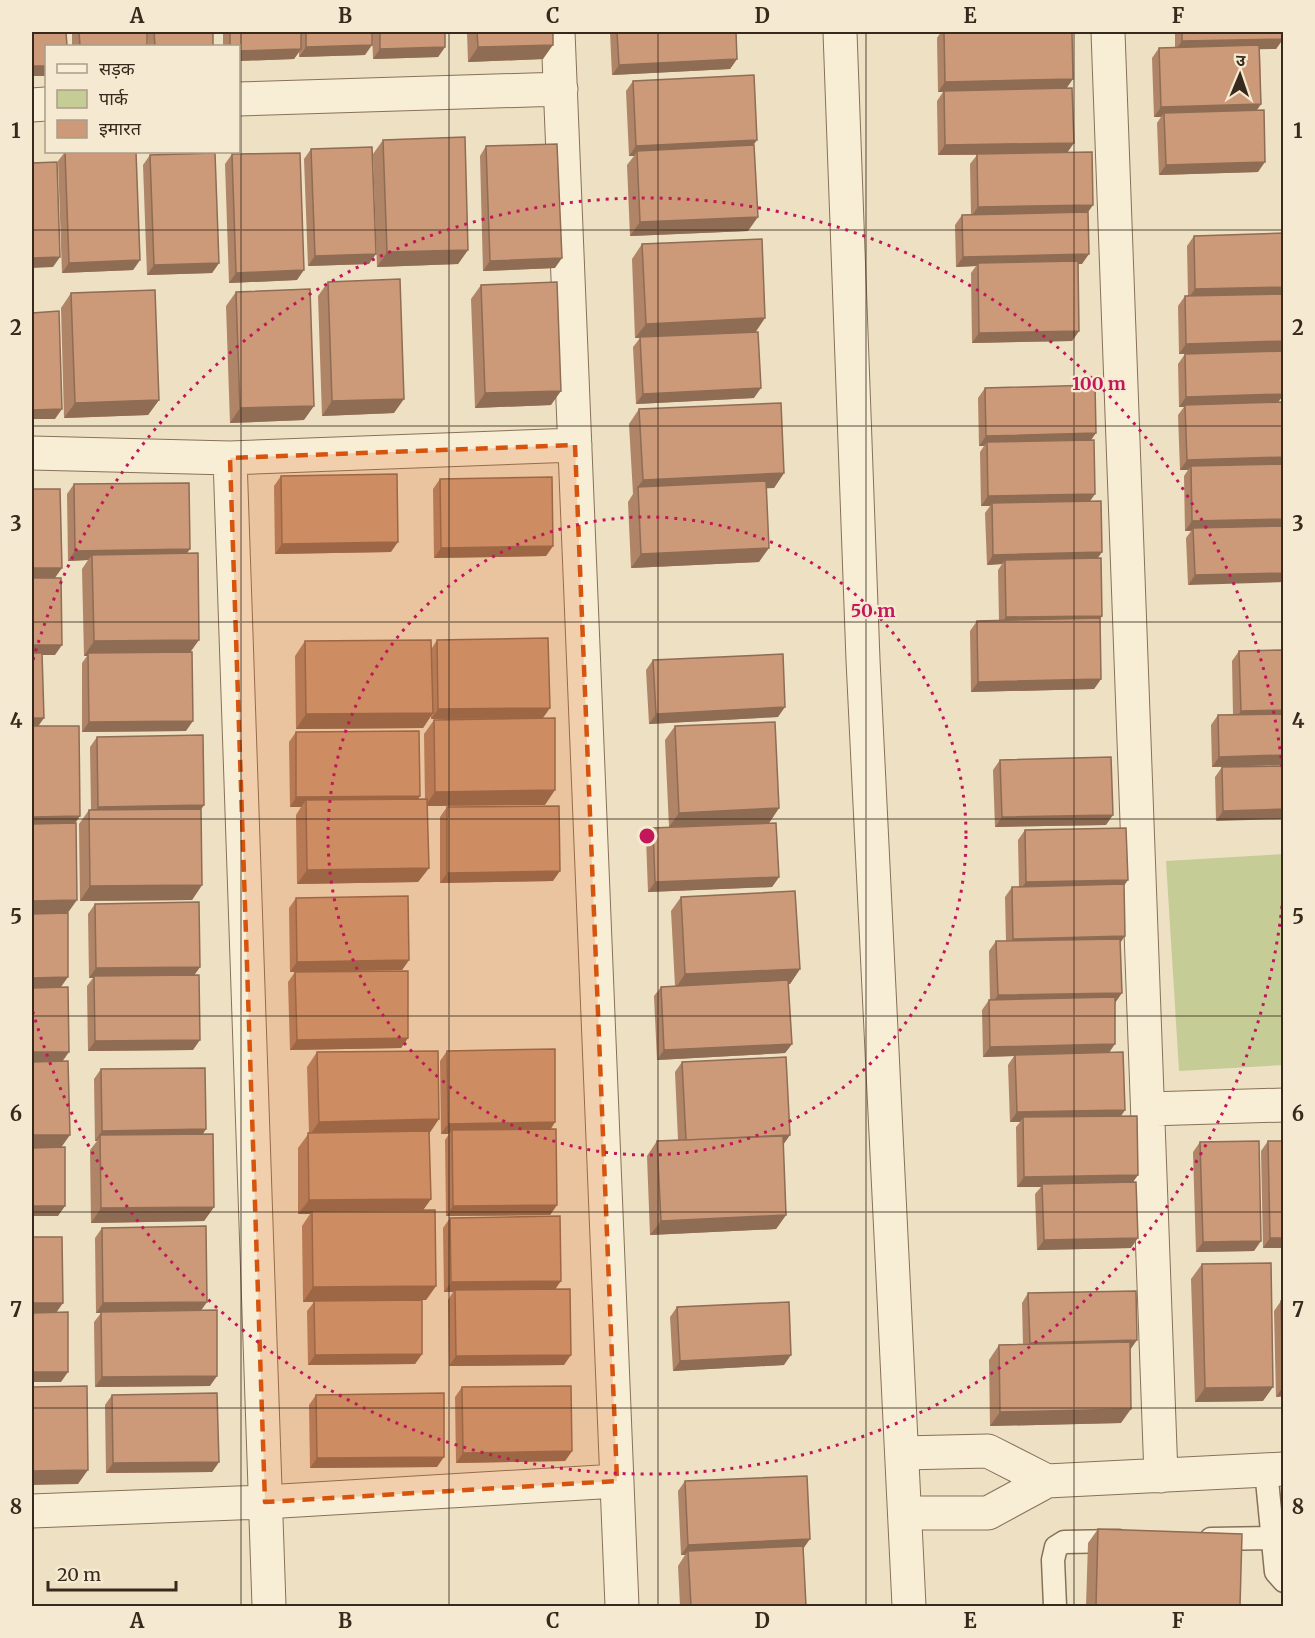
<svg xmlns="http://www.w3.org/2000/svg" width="1315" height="1638" font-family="Merriweather,'Noto Sans Devanagari',serif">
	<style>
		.green { fill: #c6cc96 }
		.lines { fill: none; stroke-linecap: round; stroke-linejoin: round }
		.service-casing { stroke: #877159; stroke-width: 25 }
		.minor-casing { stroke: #877159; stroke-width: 35 }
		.tertiary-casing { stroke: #877159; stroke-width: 35 }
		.service { stroke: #f8eed5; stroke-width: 22 }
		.minor { stroke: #f8eed5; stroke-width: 33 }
		.tertiary { stroke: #f8eed5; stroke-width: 33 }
		.wall { fill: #af8467 }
		.shaded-wall { fill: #8f6c54 }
		.building { fill: #cc9a78; stroke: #8f6c54; stroke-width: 1.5 }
		.marked { fill: #d6540e; fill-opacity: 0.2; stroke: #d6540e; stroke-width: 4.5; stroke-dasharray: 12 8; stroke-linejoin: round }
		.grid { fill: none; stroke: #372a1d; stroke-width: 1.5; stroke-opacity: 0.55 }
		.ring { fill: none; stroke: #c2185b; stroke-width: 3; stroke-dasharray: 3 6 }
		.centre { fill: #c2185b; stroke: #f5ead1; stroke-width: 3 }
		.ring-label { font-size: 18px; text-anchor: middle; font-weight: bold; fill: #c2185b; stroke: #f5ead1; stroke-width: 4.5; stroke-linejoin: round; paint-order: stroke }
		.neatline { fill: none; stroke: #372a1d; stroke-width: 2 }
		.grid-label { font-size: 20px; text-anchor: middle; font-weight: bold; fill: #372a1d }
	</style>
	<rect width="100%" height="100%" fill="#eee0c2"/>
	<path class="green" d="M1283,854V1065L1179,1071L1166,861Z"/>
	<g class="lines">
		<g class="service-casing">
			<path id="service" d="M1266,1470L1276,1572L1284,1581
				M1211,1539L1273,1538
				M1055,1606L1053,1560L1056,1547L1064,1542L1119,1541"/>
		</g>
		<g class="minor-casing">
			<path id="minor" d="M558,32L622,1606
				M1108,32L1161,1476
				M238,99L561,89
				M32,105L46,104
				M32,453L230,458L575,445
				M230,458L269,1606
				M1148,1109L1284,1105
				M903,1453L988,1451L1047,1481L988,1513H906
				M1047,1481L1284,1469
				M32,1511L265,1502L617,1481"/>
		</g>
		<g class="tertiary-casing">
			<path id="tertiary" d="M840,32L863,660L909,1606"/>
		</g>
		<use href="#service" class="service"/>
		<use href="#minor" class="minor"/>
		<use href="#tertiary" class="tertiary"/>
	</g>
	<path class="wall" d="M72,32H147V46H72Z
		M147,32H213V46H148Z
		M223,32H372L365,55L299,57V52L294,59L238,61V46H223Z
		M372,32H445V47L438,57L373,59Z
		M467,32H553L543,59L468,62Z
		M610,32H736L737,59L730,69L612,75Z
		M941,32H1072L1067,88V152L1088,213L1082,264H1078L1079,331L1072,341L972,343L971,273L976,266L956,267L955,225L962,215H971L970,164L977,155H938L937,101L943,92H938L937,38Z
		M1175,32H1283V39L1276,49H1260L1261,104L1256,111L1258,172L1159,175L1157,123L1161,117H1154L1152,58L1159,48H1175Z
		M633,81L753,145L748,231L630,236L627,165L634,156H629L626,91Z
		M383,140L468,250L458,264L377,267L373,154Z
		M486,146L555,268L483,271L480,156Z
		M311,149L369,264L308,266L304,159Z
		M65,152H136L140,260L133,270L62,273L58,161Z
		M232,154L297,280L229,283L225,164Z
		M150,155L219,263L212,273L147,275L143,165Z
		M1284,233V351H1283L1284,394L1277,403L1284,402V461L1188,585L1186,538L1191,531H1185L1184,476L1188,470H1180L1178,415L1184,407H1179L1178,364L1185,354L1196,353L1179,354L1178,306L1185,296H1188L1187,246L1194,236Z
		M642,244L756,332L754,398L636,404L633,347L640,338H635L632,259Z
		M328,282L394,413L322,416L318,296Z
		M481,285L551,405L475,408L471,299Z
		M236,292L304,420L230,423L226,306Z
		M71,293L159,400L148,415L64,418L61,308Z
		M985,388L1092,440L1090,501L1097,558L1102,616L1100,619L1101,679L1094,689L971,692L970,631L977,621L999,620L998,570L1002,564L987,565L985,513L990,506H981L980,452L984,446H979L978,398Z
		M639,409L784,473L774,488H766L759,562L631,568L628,502L633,494L629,424Z
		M281,476L391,552L275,554L274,486Z
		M440,479L553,546L546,556L434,558L433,489Z
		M74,484L187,554L191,652L186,731L82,732V663L87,656H84L82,569L88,560L68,561L67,494Z
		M437,640L543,718L545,805L427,806L429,868L418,882L297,884L296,815L301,807H290L289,742L296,732L420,796L418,799H425L424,734L434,720L528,719H431V716L423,728L296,729L295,656L305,641L432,648Z
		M1284,650V765L1212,767L1211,725L1218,715H1233L1232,661L1239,651Z
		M653,660L778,717L649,724L646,670Z
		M675,726L779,808L769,823L669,827L665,740Z
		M97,737L204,805L201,809L202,885L192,900L80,901L79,824L89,810H91L90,747Z
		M1000,760L1106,825L995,827L993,770Z
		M1284,766L1216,821L1215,777L1222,767Z
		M447,807L553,881L440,883V817Z
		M653,828L779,877L772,887L648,892L646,838Z
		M1025,830L1124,885L1120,942L1110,1053L1125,1110L1121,1116L1138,1175L1132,1182L1131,1248L1037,1250L1035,1194L1041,1187H1017L1016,1127L1020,1122H1010L1008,1065L1014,1056L983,1057L982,1010L989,1000H990L989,951L996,941H1006L1005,897L1012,887H1019L1018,840Z
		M681,897L800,969L790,984H788L792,1044L785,1053L657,1060L654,996L661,987L675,986L671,911Z
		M296,898L409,960L402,970L302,972L408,1038L401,1048L290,1050L288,982L295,972H290L289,908Z
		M95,904L200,967L194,975L193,1050L88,1051L87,986L93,978H89L88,914Z
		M447,1051L555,1122L551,1129L557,1205L550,1215L446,1216L445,1140L449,1134H441L440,1061Z
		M317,1052L429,1133L431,1199L423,1210L436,1286L426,1300H422V1354L415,1364L308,1365L307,1311L314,1302H303L302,1226L310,1214H298V1148L309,1133L307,1067Z
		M682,1062L790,1135L783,1144L786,1215L776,1229L650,1235L647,1156L657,1141L678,1140L675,1072Z
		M101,1069L206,1129L203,1134L214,1207L204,1221L91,1223L90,1150L97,1141H95L94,1079Z
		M1268,1141H1284V1248H1263L1261,1151Z
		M1200,1142L1254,1251L1196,1252L1193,1152Z
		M450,1218L555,1289L564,1365L449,1366L448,1300L453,1292H444L443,1228Z
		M102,1228L201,1311L210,1386L95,1387L94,1322L101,1313H96L95,1238Z
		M1202,1264L1263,1401L1195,1402L1191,1279Z
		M1028,1293L1121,1423L990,1426L989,1360L999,1345H1023L1022,1303Z
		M1281,1301H1284V1396L1276,1397L1274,1311Z
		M677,1307L784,1365L673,1371L670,1317Z
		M462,1387L572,1451L565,1461L456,1463L455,1397Z
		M112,1395L219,1462L212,1472L106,1473L105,1405Z
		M316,1395L437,1467L310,1468L309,1405Z
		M685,1481L803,1549L806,1606H680L678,1566L685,1555H681L678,1491Z
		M1098,1529L1240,1606H1086L1088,1543Z"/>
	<path class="shaded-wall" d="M1283,39L1276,49L1175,51L1182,41Z
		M372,45L365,55L299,57L306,47Z
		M553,45L543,59L468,62L478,47Z
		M445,47L438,57L373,59L380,49Z
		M301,49L294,59L238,61V51Z
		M737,59L730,69L612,75L619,65Z
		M32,66H46V76H32Z
		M1073,79L1066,89L938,92L945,82Z
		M1261,104L1254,114L1164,113L1161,117H1154L1161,107Z
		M757,140L750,150L637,151L634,156H629L636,146Z
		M1074,143L1067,153L938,155L945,145Z
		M1265,162L1258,172L1159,175L1166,165Z
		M1093,205L1086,215L971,217L978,207Z
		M758,217L748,231L630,236L640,222Z
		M468,250L458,264L377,267L387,252Z
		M376,254L369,264L308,266L315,256Z
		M1089,254L1082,264L978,266V263L976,266L956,267L963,257Z
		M60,257L53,267L32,268V258Z
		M562,258L555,268L483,271L490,261Z
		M140,260L133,270L62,273L69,263Z
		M219,263L212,273L147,275L154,265Z
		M304,270L297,280L229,283L236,273Z
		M1284,287V297L1188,299L1195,289Z
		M765,318L755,333L635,338L646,324Z
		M1079,331L1072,341L972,343L979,333Z
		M1284,341V351L1179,354L1186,344Z
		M761,388L754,398L636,404L643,394Z
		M561,391L551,405L475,408L485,393Z
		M1284,394L1277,404L1185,405L1184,407H1179L1186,397Z
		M404,399L394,413L322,416L332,401Z
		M159,400L148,415L64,418L75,403Z
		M314,406L304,420L230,423L240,408Z
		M62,409L55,419H32V410Z
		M1096,433L1089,443L987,442L984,446H979L986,436Z
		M1284,457V461L1279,467L1191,466L1188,470H1180L1187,460Z
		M784,473L774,488L638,494V487L632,494L643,480Z
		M1095,494L1088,504L992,503L990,506H981L988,496Z
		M1284,519V529L1193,528L1191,531H1185L1192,521Z
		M398,542L391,552L275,554L282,544Z
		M553,546L546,556L434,558L441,548Z
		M769,548L759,562L631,568L641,554Z
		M190,549L183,559L92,555L88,560L68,561L75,551Z
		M1102,552L1095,562L1005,560L1002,564L987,565L993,555Z
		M32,568H62L52,582H32Z
		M1284,573V582L1188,585L1195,575Z
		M1102,616L1095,626L999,627L1006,617Z
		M199,640L189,654L88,653L87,656H84L94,641Z
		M32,645H62L55,655H32Z
		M1101,679L1094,689L971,692L978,682Z
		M785,707L778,717L649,724L656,714Z
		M550,708L543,718L431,719L438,709Z
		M1284,710V720L1234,721L1241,711Z
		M433,713L423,728L296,729L306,714Z
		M32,718H44L37,728H32Z
		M193,721L186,731L82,732L89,722Z
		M1284,755V765L1212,767L1219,757Z
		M555,790L545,805L425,806L435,792Z
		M420,796L413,806L306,800L301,807H290L296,797Z
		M204,805L197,815L91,817L98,807Z
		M779,808L769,823L669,827L679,813Z
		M1284,809V819L1216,821L1223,811Z
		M1113,815L1106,825L995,827L1002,817Z
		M80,816L70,831H32V817Z
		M429,868L418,882L297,884L307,870Z
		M560,871L553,881L440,883L447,873Z
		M779,877L772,887L648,892L655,882Z
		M1128,880L1121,890L1019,892L1026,882Z
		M202,885L192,900L80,901L90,886Z
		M77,900L67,914L32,915V901Z
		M1125,936L1118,946L1006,949L1013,939Z
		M409,960L402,970L290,972L297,962Z
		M200,967L193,977L94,976L93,978H89L96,968Z
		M800,969L790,984L675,989L685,974Z
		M68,977L61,987L32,988V978Z
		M1122,993L1115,1003L991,1005L998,995Z
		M408,1038L401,1048L290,1050L297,1040Z
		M200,1040L193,1050L88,1051L95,1041Z
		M792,1044L785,1053L657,1060L664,1050Z
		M1115,1044L1108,1054L1015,1055L1014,1056L983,1057L990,1047Z
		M32,1052H69L62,1062H32Z
		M1125,1110L1118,1120L1023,1117L1020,1122H1010L1017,1112Z
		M439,1119L429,1134L309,1136L319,1122Z
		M555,1122L548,1132L452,1130L449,1134H441L448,1124Z
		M206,1129L199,1139L100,1135L97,1141H95L102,1131Z
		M32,1135H70L60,1149L32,1150Z
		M790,1135L783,1145L686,1140Z
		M1138,1175L1131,1185L1042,1184L1041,1187H1017L1024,1177Z
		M431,1199L421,1213L312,1211L310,1214H298L309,1200Z
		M557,1205L550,1215L446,1216L453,1206Z
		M32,1206H65L58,1216H32Z
		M214,1207L204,1221L91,1223L101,1208Z
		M786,1215L776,1229L650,1235L661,1221Z
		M1138,1238L1131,1248L1037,1250L1044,1240Z
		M1270,1238H1284V1248H1263Z
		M1261,1241L1254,1251L1196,1252L1203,1242Z
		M561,1281L554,1291L455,1290L453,1292H444L451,1282Z
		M436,1286L426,1300L303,1302L313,1287Z
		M207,1302L200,1312L96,1313L103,1303Z
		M32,1303H63L56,1313H32Z
		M1137,1340L1130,1350L1023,1353L1030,1343Z
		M422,1354L415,1364L308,1365L315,1355Z
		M571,1355L564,1365L449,1366L456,1356Z
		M791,1355L784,1365L673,1371L680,1361Z
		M32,1372H68L61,1382H32Z
		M217,1376L210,1386L95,1387L102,1377Z
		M1273,1387L1263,1401L1195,1402L1205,1388Z
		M1283,1387L1284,1396L1276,1397Z
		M1131,1409L1121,1423L990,1426L1000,1412Z
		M572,1451L565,1461L456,1463L463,1453Z
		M444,1457L437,1467L310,1468L317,1458Z
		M219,1462L212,1472L106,1473L113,1463Z
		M88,1470L78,1484L32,1485V1471Z
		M810,1539L803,1549L688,1551L685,1555H681L688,1545Z"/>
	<path class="building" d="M32,32H66L67,46H46V66H32Z
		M79,32H147V46H80Z
		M154,32H213V46H155Z
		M230,32H301V49L238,51V46H230Z
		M306,32H372V45L306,47Z
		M380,32H445V47L380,49Z
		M477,32H553V45L478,47Z
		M617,32H736L737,59L619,65Z
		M944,32H1072L1073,79L945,82Z
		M1182,32H1283V39L1182,41Z
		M1259,45L1261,104L1161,107L1159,48Z
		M754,75L757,140L636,146L633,81Z
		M1072,88L1074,143L945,145L944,91Z
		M1264,110L1265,162L1166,165L1164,113Z
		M465,137L468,250L387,252L383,140Z
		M557,144L562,258L490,261L486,146Z
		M754,145L758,217L640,222L637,151Z
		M372,147L376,254L315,256L311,149Z
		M65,152H136L140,260L69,263Z
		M1092,152L1093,205L978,207L977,154Z
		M215,153L219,263L154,265L150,155Z
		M300,153L304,270L236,273L232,154Z
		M57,162L60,257L32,258V163Z
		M1088,212L1089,254L963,257L962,215Z
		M1284,233V287L1195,289L1194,236Z
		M762,239L765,318L646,324L642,244Z
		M1078,261L1079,331L979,333L978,263Z
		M400,279L404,399L332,401L328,282Z
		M557,282L561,391L485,393L481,285Z
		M310,289L314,406L240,408L236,292Z
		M155,290L159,400L75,403L71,293Z
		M1284,294V341L1186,344L1185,296Z
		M59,311L62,409L32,410V313Z
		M758,332L761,388L643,394L640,337Z
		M1283,351L1284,394L1186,397L1185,354Z
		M1095,385L1096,433L986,436L985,388Z
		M1284,402V457L1187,460L1185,405Z
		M781,403L784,473L643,480L639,409Z
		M1094,440L1095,494L988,496L987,442Z
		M1284,464V519L1192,521L1191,466Z
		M397,474L398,542L282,544L281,476Z
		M552,477L553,546L441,548L440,479Z
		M766,481L769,548L641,554L638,487Z
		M189,483L190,549L75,551L74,484Z
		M32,489H60L62,568H32Z
		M1101,501L1102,552L993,555L992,503Z
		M1284,526V573L1195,575L1193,528Z
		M198,553L199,640L94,641L92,555Z
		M1101,558L1102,616L1006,617L1005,560Z
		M32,578H61L62,645H32Z
		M1100,618L1101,679L978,682L977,621Z
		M548,638L550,708L438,709L437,640Z
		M431,640L433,713L306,714L305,641Z
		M1284,650V710L1241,711L1239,651Z
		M192,652L193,721L89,722L88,653Z
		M32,653H42L44,718H32Z
		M783,654L785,707L656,714L653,660Z
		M1284,714V755L1219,757L1218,715Z
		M555,718V790L435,792L434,720Z
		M775,722L779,808L679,813L675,726Z
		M32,726H79L80,816L32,817Z
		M419,731L420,796L296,797V732Z
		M203,735L204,805L98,807L97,737Z
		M1111,757L1113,815L1002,817L1000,760Z
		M1284,766V809L1223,811L1222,767Z
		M427,799L429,868L307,870L306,800Z
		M559,806L560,871L447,873V807Z
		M201,809L202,885L90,886L89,810Z
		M76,823L77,900L32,901V824Z
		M776,823L779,877L655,882L653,828Z
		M1126,828L1128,880L1026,882L1025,830Z
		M1124,884L1125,936L1013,939L1012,887Z
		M795,891L800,969L685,974L681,897Z
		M408,896L409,960L297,962L296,898Z
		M199,902L200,967L96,968L95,904Z
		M68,913V977L32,978V914Z
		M1120,939L1122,993L998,995L996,941Z
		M408,971V1038L297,1040L295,972Z
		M199,975L200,1040L95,1041L94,976Z
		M788,980L792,1044L664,1050L661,987Z
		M68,987L69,1052H32V988Z
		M1115,997V1044L990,1047L989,1000Z
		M555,1049V1122L448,1124L447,1051Z
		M438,1051L439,1119L319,1122L317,1052Z
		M1123,1052L1125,1110L1017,1112L1015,1055Z
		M786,1057L790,1135L686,1140L682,1062Z
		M68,1061L70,1135H32V1062Z
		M205,1068L206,1129L102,1131L101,1069Z
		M1137,1116L1138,1175L1024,1177L1023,1117Z
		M556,1129L557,1205L453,1206L452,1130Z
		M429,1131L431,1199L309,1200L308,1133Z
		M213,1134L214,1207L101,1208L100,1135Z
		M783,1136L786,1215L661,1221L657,1141Z
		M1259,1141L1261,1241L1203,1242L1200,1142Z
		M1268,1141H1284V1238H1270Z
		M65,1147V1206H32V1148Z
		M1136,1182L1138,1238L1044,1240L1042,1184Z
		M435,1210L436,1286L313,1287L312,1211Z
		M560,1216L561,1281L451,1282L450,1218Z
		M206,1226L207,1302L103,1303L102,1228Z
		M32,1237H62L63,1303H32Z
		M1271,1263L1273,1387L1205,1388L1202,1264Z
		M570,1289L571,1355L456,1356L455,1290Z
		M1136,1291L1137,1340L1030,1343L1028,1293Z
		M422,1300V1354L315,1355L314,1301Z
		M1281,1301H1284V1387H1283Z
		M789,1302L791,1355L680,1361L677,1307Z
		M217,1310V1376L102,1377L101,1312Z
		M68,1312V1372H32V1313Z
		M1130,1342L1131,1409L1000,1412L999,1345Z
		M87,1386L88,1470L32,1471V1387Z
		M571,1386L572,1451L463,1453L462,1387Z
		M217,1393L219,1462L113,1463L112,1395Z
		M444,1393V1457L317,1458L316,1395Z
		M807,1476L810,1539L688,1545L685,1481Z
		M1098,1529L1242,1534L1240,1606H1096Z
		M803,1546L806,1606H691L688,1551Z"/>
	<path class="marked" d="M575,445L617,1481L265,1502L230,458Z"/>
	<path class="grid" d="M241,32V1606M449,32V1606M658,32V1606M866,32V1606M1074,32V1606M32,230H1284M32,426H1284M32,622H1284M32,819H1284M32,1016H1284M32,1212H1284M32,1408H1284"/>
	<g class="ring">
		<circle cx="647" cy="836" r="319"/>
		<path d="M1283 897A639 639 0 0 1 33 1012M33 660A639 639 0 0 1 1283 775"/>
	</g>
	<circle cx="647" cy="836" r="9" class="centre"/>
	<g class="ring-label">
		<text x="1099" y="390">100 m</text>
		<text x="873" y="617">50 m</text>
	</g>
	<rect width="1315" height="1638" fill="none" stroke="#f5ead1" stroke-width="66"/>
	<rect x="45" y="45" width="195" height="108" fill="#f5ead1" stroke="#a99d89" stroke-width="1.5"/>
	<rect x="57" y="64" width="30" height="9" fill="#f8eed5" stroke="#a99d89" stroke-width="1.5"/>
	<text x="99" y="75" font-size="18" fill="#372a1d">सड़क</text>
	<rect x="57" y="90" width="30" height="18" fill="#c6cc96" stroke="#a99d89" stroke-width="1.5"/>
	<text x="99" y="105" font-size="18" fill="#372a1d">पार्क</text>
	<rect x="57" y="120" width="30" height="18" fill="#cc9a78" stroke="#a99d89" stroke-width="1.5"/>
	<text x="99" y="135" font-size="18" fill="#372a1d">इमारत</text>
	<g transform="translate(1240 75) rotate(2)" stroke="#f5ead1" stroke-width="4.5" paint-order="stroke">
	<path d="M0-4.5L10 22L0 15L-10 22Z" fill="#372a1d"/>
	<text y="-9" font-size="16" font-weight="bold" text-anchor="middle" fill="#372a1d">उ</text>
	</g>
	<path d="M48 1581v9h128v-9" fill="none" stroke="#372a1d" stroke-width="3"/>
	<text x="57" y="1581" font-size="18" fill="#372a1d" stroke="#f5ead1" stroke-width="4.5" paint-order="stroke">20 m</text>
	<rect x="33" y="33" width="1249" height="1572" class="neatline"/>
	<g class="grid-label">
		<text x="137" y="23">A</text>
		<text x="345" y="23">B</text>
		<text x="553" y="23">C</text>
		<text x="762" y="23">D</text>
		<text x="970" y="23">E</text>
		<text x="1178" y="23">F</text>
		<text x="16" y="138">1</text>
		<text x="1298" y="138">1</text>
		<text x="16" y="335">2</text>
		<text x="1298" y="335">2</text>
		<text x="16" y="531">3</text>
		<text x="1298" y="531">3</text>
		<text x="16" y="728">4</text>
		<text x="1298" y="728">4</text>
		<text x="16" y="924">5</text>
		<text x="1298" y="924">5</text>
		<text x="16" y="1121">6</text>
		<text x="1298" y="1121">6</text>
		<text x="16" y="1317">7</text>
		<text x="1298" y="1317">7</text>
		<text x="16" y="1514">8</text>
		<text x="1298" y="1514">8</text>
		<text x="137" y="1628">A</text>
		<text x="345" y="1628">B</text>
		<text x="553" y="1628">C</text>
		<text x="762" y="1628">D</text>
		<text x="970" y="1628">E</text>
		<text x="1178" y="1628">F</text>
	</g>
</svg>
